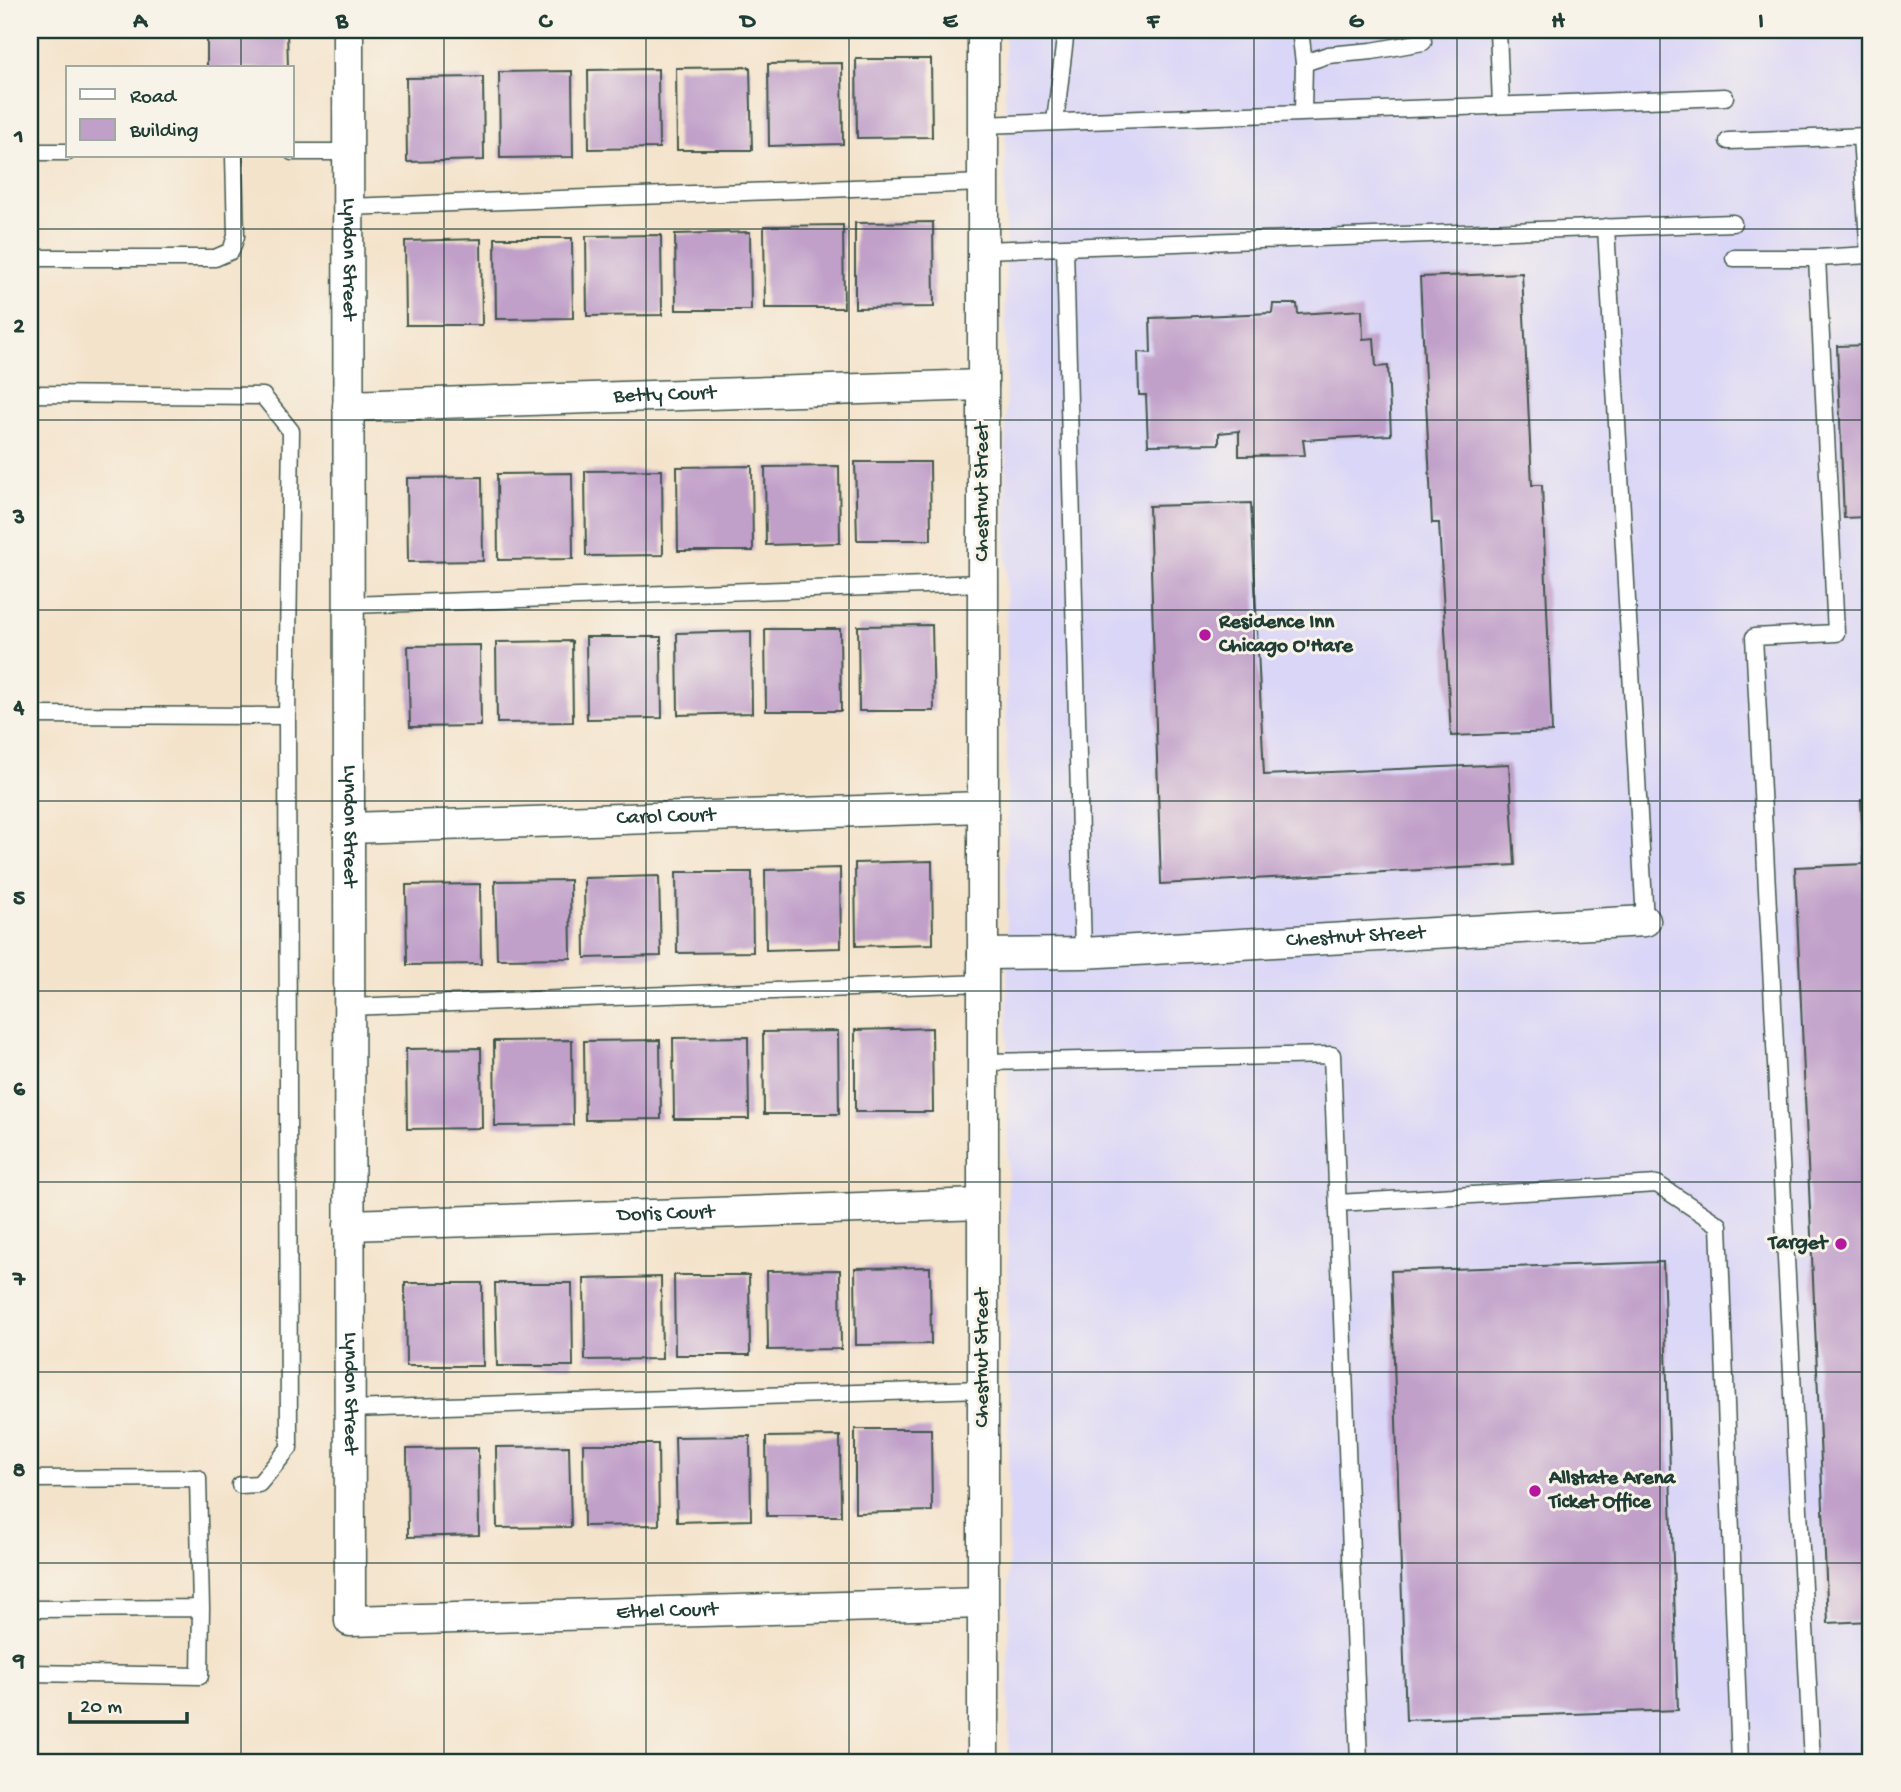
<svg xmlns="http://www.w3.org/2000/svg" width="1901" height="1792" font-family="'Gochi Hand',sans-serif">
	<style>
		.built { fill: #dad6f7 }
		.building { fill: #c09fc9 }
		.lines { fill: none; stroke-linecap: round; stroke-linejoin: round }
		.lane-casing { stroke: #3f564b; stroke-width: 19 }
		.street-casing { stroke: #3f564b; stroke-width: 33 }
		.lane { stroke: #fff; stroke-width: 16 }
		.street { stroke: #fff; stroke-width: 30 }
		.grid { fill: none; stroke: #1f3d34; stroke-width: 2; stroke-opacity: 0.55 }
		.poi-dot { fill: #b5179e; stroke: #f7f3e8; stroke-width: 2.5 }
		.labels { text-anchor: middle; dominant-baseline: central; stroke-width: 6; stroke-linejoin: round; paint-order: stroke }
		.street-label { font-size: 21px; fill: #1f3d34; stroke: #f7f3e8 }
		.poi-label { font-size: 21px; font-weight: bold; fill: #1f3d34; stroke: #f7f3e8; text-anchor: start }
		.neatline { fill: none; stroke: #1f3d34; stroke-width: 2.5 }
		.grid-label { font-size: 23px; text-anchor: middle; font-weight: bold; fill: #1f3d34 }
	</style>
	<rect width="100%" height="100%" fill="#f7f3e8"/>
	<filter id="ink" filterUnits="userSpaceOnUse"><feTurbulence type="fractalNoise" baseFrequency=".0143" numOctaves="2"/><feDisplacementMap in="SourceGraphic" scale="14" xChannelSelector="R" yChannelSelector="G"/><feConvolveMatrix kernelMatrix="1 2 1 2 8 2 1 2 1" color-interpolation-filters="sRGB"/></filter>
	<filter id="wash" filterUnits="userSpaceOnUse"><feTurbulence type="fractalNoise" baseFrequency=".00686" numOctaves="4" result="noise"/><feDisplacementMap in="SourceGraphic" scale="28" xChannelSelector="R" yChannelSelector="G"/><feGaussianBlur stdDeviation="1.57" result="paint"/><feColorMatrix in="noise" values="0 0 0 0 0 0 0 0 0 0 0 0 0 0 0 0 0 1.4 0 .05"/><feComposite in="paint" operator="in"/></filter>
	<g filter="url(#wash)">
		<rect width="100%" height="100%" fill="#f4e3cb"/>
		<path class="built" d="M1005,30H1871V1762H1009Z"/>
		<g id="blocks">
			<path class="building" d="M207,30H287L288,68H207Z
				M856,59H931L932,137L857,138Z
				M842,63L843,144L769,146L768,64Z
				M750,67L752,150H677L676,68Z
				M658,69L659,148L589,149L588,70Z
				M572,71L573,157L500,158L499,72Z
				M483,77L484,160L407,162L406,78Z
				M933,222L934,307L855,308V223Z
				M843,225L844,308H765L764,226Z
				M750,232L751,310H676L675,234Z
				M661,235L662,315L587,316L586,236Z
				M495,238H572L573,318L496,319Z
				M481,239L482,325H406L405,241Z
				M1522,273L1532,485H1542L1552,732L1451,736L1439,523H1432L1420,277Z
				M1273,304H1297L1298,314L1362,310L1363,339L1374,338L1376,367L1388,366L1391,435L1303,440L1305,455L1239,456V431L1219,433V444L1148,445L1146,395H1139L1138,352L1151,353L1150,318L1272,313Z
				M1871,345V549H1866L1865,517L1844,518L1837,346Z
				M855,462H930L931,540H857Z
				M752,466L753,551H678L677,467Z
				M839,466L840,543L766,545L765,467Z
				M662,470L663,555L586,556L585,471Z
				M572,473L573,559L498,560L497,474Z
				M482,477L483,561L408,562L407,478Z
				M1251,503L1264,775L1509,764L1515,865L1161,884L1149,506Z
				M932,625L934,711H859L858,626Z
				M765,629H840L841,711H766Z
				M751,631L752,713L678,715L677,633Z
				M586,637H661L662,718L587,719Z
				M572,641L573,722L497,723L496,642Z
				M480,645L481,726L410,727L408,646Z
				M1861,800H1871V1621L1828,1623L1795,867L1864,864Z
				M932,861L933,944L856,946L855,863Z
				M840,868L841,948L766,950L765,870Z
				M676,872H752L753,952L677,953Z
				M659,876L661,956L585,958L584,878Z
				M570,880L571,958L497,959L495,881Z
				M480,884L481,964L407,965L406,885Z
				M932,1028L933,1112H855V1030Z
				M838,1031L839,1114H764L763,1032Z
				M748,1037L749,1119H674L673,1038Z
				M572,1040L573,1125L495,1126L494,1041Z
				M660,1040L661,1119L585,1120L584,1041Z
				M481,1048L482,1128L407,1129L406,1049Z
				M1663,1262L1678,1710L1406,1720L1391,1271Z
				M930,1267L931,1344L856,1345L855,1268Z
				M840,1270L841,1349L768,1350L767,1271Z
				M674,1275H749L750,1355H675Z
				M661,1277L662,1359L585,1360L584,1279Z
				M405,1283H482L483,1366H406Z
				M495,1283H572L573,1366H497Z
				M855,1429H931L932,1511L855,1513Z
				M750,1436L751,1520L677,1522L675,1437Z
				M840,1436L841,1516H767L766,1437Z
				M583,1444H658L659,1525L584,1526Z
				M569,1446L571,1527L497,1528L496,1447Z
				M478,1448L479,1535L408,1537L407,1449Z"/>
		</g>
	</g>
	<g filter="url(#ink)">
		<use href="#blocks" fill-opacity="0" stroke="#3f564b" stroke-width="2"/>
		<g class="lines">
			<g class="lane-casing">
				<path id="lane" d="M1300,30L1304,63L1303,112
					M1498,30L1501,105
					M1304,63L1328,55L1372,51L1423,42L1422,30
					M1055,122L1066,30
					M983,125L1725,97
					M1728,141L1869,136
					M30,152H68
					M292,152H348
					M348,207L983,183
					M1606,227L1645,921
					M1065,247L1083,953
					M983,250L1733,223
					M30,258H215L231,251L236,236L234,156
					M1734,258H1817L1869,255L1861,137
					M30,394L263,396L291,431L287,716L289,1448L259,1484L240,1485
					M349,605L983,583
					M30,715L287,716
					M349,1007L983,983
					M983,1062L1332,1055L1359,1762
					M1338,1203L1657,1184L1719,1225L1740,1762
					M349,1409L983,1389
					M30,1479L198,1478L201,1608L200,1676L30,1673
					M30,1609L201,1608
					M1812,1762L1754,637L1836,633L1817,258"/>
			</g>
			<g class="street-casing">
				<g id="street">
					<path id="s1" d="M348,30L350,1621L983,1603"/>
					<path d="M983,30V1762"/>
					<path id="s2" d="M348,406L983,385"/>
					<path id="s3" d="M349,828L983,807"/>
					<path id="s4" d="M983,954L1083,953L1645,921"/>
					<path id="s5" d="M349,1225L983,1204"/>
				</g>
			</g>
			<use href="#lane" class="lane"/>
			<use href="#street" class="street"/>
		</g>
	</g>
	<path class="grid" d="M241,30V68M444,30V1762M646,30V1762M849,30V1762M1052,30V1762M1254,30V1762M1457,30V1762M1660,30V1762M241,156V1762M30,229H1871M30,420H1871M30,610H1871M30,801H1871M30,991H1871M30,1182H1871M30,1372H1871M30,1563H1871"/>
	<g class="poi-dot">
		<circle cx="1205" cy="635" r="7"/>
		<circle cx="1841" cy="1244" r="7"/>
		<circle cx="1535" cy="1491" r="7"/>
	</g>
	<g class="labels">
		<g class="street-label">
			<text stroke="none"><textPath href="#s1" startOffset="229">Lyndon Street</textPath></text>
			<text stroke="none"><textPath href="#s2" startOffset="317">Betty Court</textPath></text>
			<text transform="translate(983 492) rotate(-90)">Chestnut Street</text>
			<text stroke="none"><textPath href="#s3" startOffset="317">Carol Court</textPath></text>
			<text stroke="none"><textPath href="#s1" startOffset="796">Lyndon Street</textPath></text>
			<text stroke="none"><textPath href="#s4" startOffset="373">Chestnut Street</textPath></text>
			<text stroke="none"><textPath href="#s5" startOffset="317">Doris Court</textPath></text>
			<text transform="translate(983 1358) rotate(-90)">Chestnut Street</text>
			<text stroke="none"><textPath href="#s1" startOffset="1363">Lyndon Street</textPath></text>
			<text stroke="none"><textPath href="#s1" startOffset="1908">Ethel Court</textPath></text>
		</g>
		<g class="poi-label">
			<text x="1219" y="623">Residence Inn<tspan x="1219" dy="24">Chicago O'Hare</tspan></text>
			<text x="1827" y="1244" text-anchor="end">Target</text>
			<text x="1549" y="1479">Allstate Arena<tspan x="1549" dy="24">Ticket Office</tspan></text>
		</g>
	</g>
	<rect width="1901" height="1792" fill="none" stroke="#f7f3e8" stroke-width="77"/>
	<rect x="66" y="66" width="228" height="91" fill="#f7f3e8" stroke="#a1aaa0" stroke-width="2"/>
	<rect x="80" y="89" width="35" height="10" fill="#ffffff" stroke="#a1aaa0" stroke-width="2"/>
	<text x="130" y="102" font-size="21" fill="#1f3d34">Road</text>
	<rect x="80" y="119" width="35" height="21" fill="#c09fc9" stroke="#a1aaa0" stroke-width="2"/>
	<text x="130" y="136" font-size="21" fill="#1f3d34">Building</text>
	<path d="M70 1712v10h117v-10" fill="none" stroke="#1f3d34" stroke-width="3.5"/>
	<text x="80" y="1712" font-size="21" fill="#1f3d34" stroke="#f7f3e8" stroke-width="5" paint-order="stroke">20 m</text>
	<rect x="38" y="38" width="1824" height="1716" class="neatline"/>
	<g class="grid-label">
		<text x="140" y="27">A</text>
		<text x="342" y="27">B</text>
		<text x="545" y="27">C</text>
		<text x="748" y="27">D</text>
		<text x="950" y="27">E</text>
		<text x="1153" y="27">F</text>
		<text x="1356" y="27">G</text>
		<text x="1558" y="27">H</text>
		<text x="1761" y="27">I</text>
		<text x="19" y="142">1</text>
		<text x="19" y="332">2</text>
		<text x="19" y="523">3</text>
		<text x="19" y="713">4</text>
		<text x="19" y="904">5</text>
		<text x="19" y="1095">6</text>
		<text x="19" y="1285">7</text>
		<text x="19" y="1476">8</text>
		<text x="19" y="1666">9</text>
	</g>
</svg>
